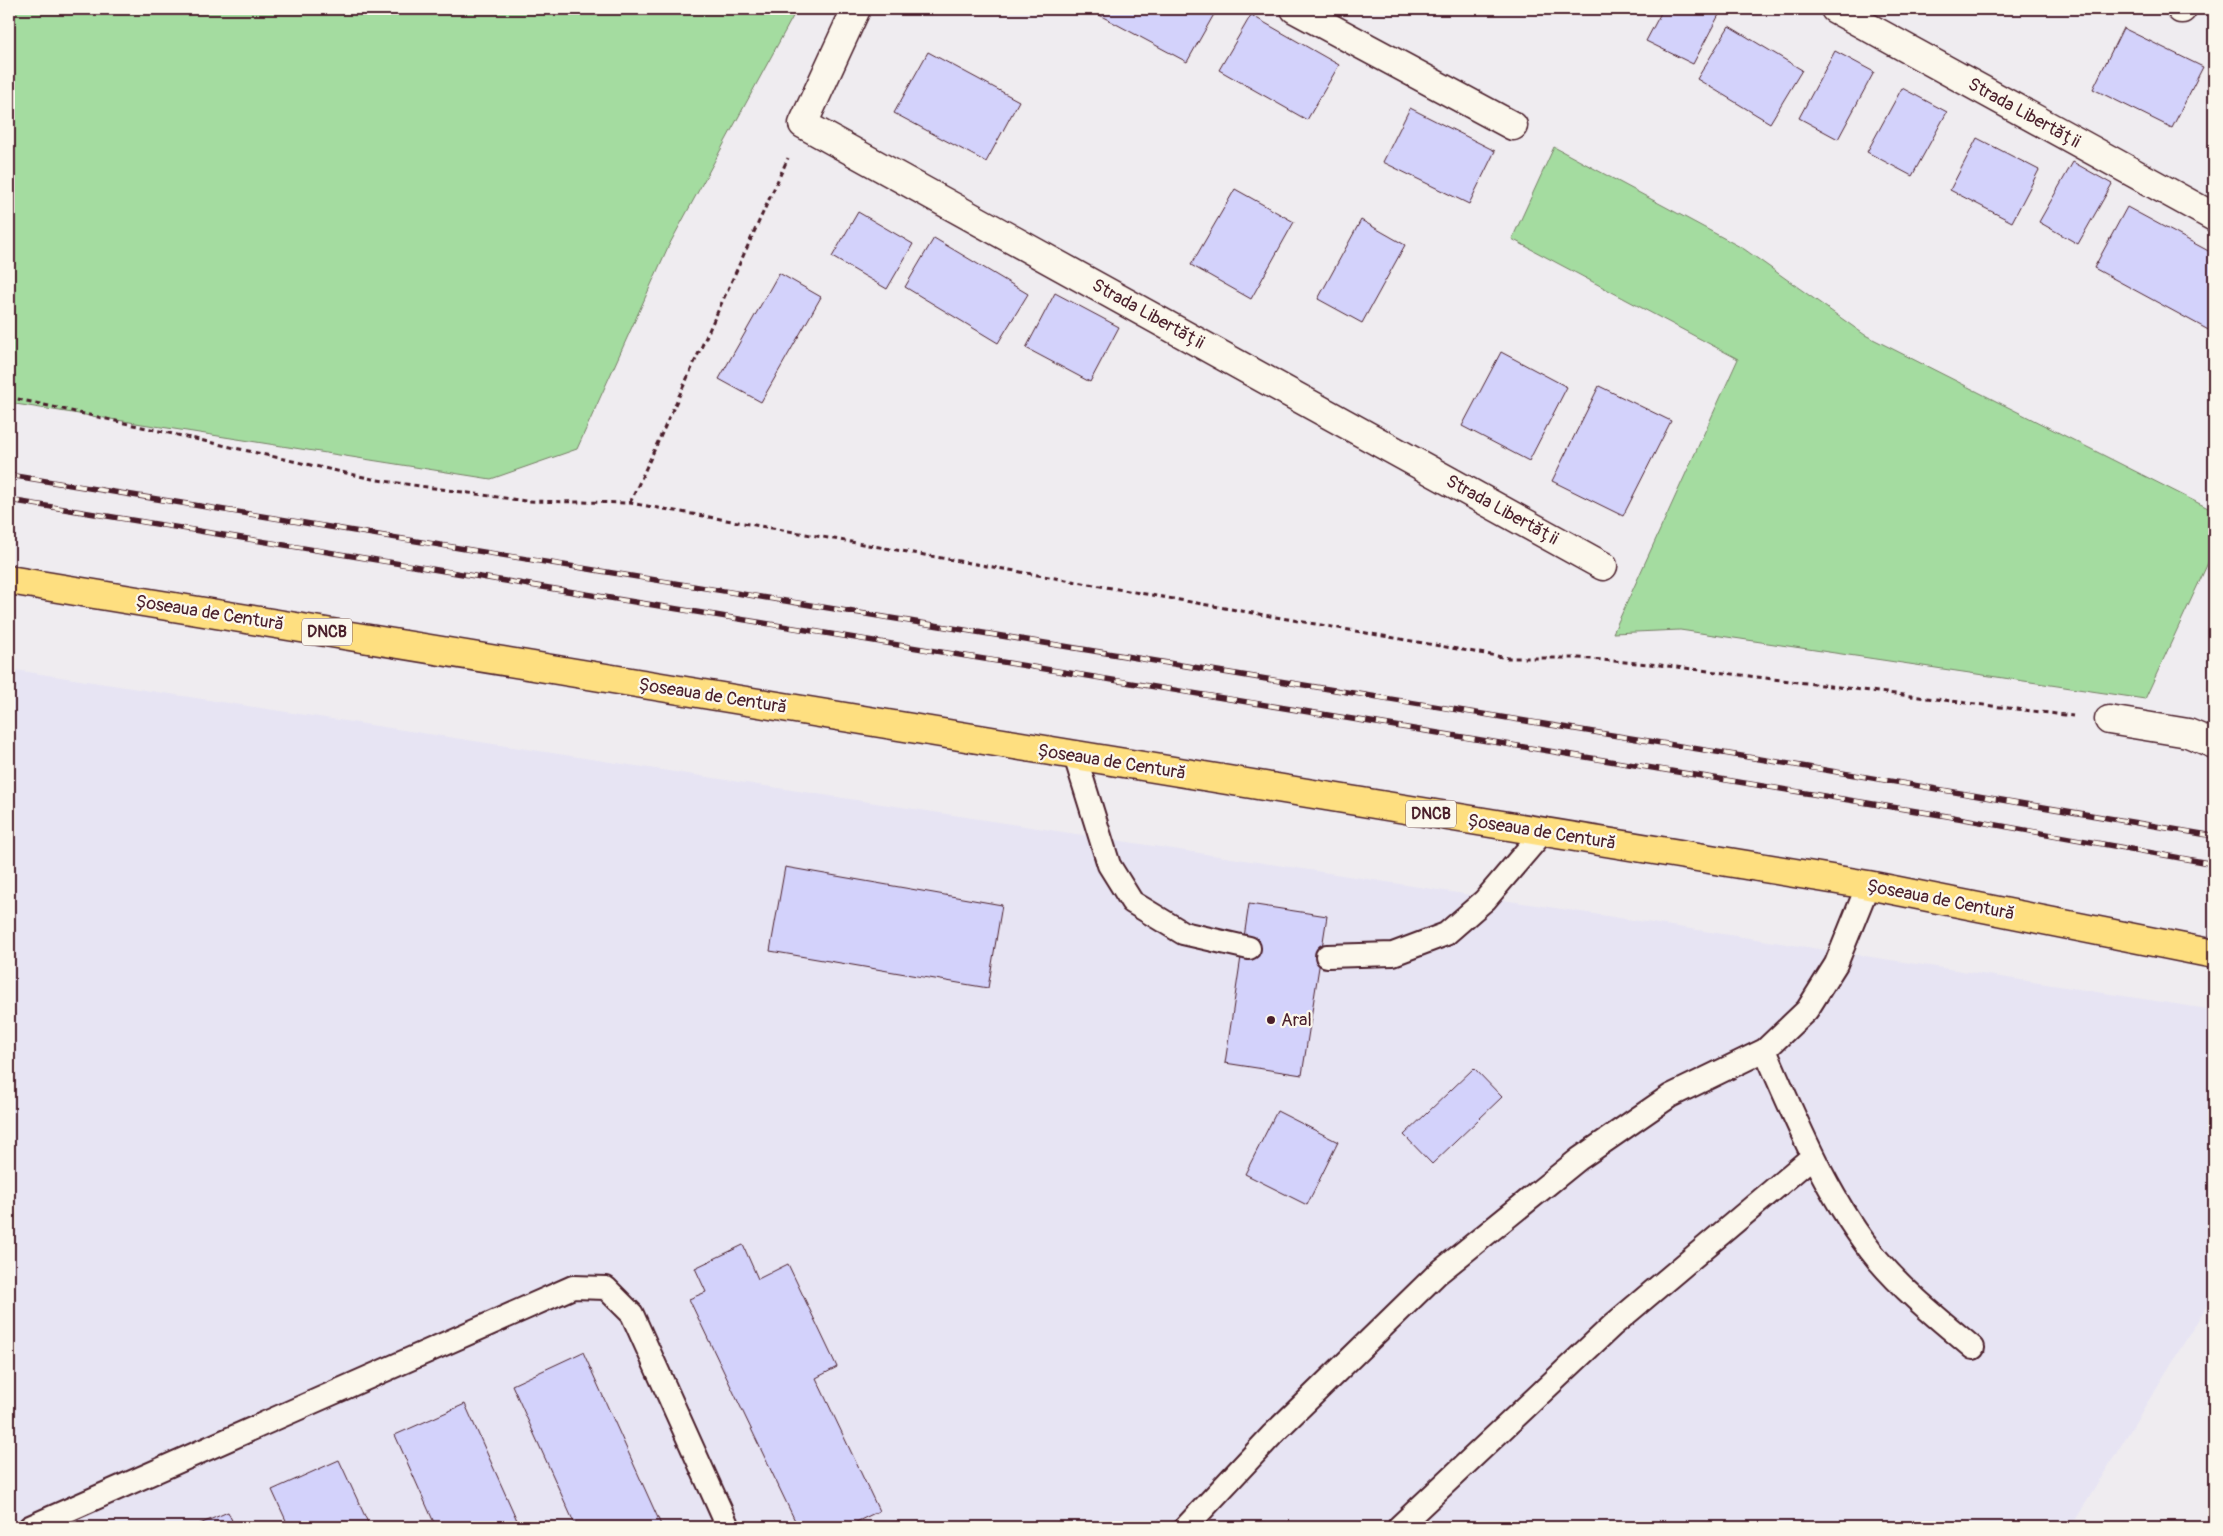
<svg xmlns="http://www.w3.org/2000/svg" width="2223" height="1536" font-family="Pangolin,sans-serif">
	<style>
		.built { fill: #e7e4f3 }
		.green { fill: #a4dca0; stroke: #777e66 }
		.building { fill: #d3d2fb; stroke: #4a1f2b }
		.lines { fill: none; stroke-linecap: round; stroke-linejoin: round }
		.service-casing { stroke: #4a1f2b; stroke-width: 26 }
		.minor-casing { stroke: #4a1f2b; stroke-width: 31 }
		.primary-casing { stroke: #4a1f2b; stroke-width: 31 }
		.path { stroke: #4a1f2b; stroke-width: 3; stroke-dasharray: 5 4; stroke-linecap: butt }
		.service { stroke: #fbf7ec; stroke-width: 22 }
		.minor { stroke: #fbf7ec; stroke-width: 28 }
		.primary { stroke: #fedf80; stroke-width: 28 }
		.rail-casing { stroke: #4a1f2b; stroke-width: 5.5 }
		.rail { stroke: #fbf7ec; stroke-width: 4; stroke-dasharray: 11; stroke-linecap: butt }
		.poi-dot { fill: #4a1f2b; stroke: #fbf7ec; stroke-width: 2 }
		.labels { text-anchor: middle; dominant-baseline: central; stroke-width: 4.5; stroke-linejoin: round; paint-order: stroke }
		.shield { fill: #fbf7ec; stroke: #7f6065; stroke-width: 1 }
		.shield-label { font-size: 16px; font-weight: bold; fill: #4a1f2b }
		.street-label { font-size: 18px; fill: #4a1f2b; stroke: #fbf7ec }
		.poi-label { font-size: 18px; fill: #4a1f2b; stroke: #fbf7ec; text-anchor: start }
	</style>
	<rect width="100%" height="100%" fill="#efecf0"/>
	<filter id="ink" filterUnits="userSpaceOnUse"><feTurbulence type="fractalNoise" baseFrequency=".02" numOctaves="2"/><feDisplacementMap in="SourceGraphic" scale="10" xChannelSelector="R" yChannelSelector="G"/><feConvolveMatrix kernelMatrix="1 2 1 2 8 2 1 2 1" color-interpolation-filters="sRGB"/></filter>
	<g filter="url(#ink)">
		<path class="built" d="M9,669L2214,1010V1294L2071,1527H9Z"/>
		<path class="green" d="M9,9H797L668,247L577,449L491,479L9,403Z
			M1554,147L1744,249L1865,335L2214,511V550L2145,699L1680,630L1613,633L1738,359L1512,239Z"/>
		<path class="building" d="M1088,9H1217L1187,62Z
			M1663,9H1722L1693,64L1646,41Z
			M1251,15L1339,65L1307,120L1219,70Z
			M1729,26L1802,70L1770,123L1697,79Z
			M2123,28L2203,67L2172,128L2093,89Z
			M1835,51L1874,72L1838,139L1799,118Z
			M928,52L1019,101L986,162L894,113Z
			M1902,88L1947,112L1912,176L1867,152Z
			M1410,108L1495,151L1469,204L1383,162Z
			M1977,138L2039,170L2012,222L1950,190Z
			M2073,162L2112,184L2078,244L2039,222Z
			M1235,189L1294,222L1251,299L1191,265Z
			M2127,207L2214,254V333L2094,268Z
			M858,212L913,244L887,289L832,257Z
			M1361,220L1405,245L1362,323L1318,299Z
			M934,238L1028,294L998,343L905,287Z
			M779,273L821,297L761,402L719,379Z
			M1055,293L1119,327L1090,382L1026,348Z
			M1501,352L1567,387L1529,461L1462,426Z
			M1599,386L1671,421L1623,516L1552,481Z
			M785,867L1002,905L988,988L770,951Z
			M1249,904L1327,916L1302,1075L1225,1063Z
			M1474,1068L1502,1097L1432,1164L1404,1135Z
			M1277,1111L1338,1142L1307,1205L1245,1174Z
			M743,1245L758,1279L788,1264L837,1367L816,1378L879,1511L846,1527H798L689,1299L706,1292L695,1268Z
			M583,1352L662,1527H576L512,1385Z
			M465,1404L520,1527H436L395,1435Z
			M339,1460L370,1527H289L272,1490Z
			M228,1512L235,1527H193Z"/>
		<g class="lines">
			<g class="service-casing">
				<path id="service" d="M1075,756L1109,865L1132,902L1183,933L1249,948
					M1327,956L1393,954L1446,934L1485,900L1543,832
					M1765,1050C1797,1122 1827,1198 1878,1260C1906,1293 1940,1320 1973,1348
					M30,1527L573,1287L606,1288L632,1314L728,1527
					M1186,1527L1273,1434L1437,1274L1579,1159L1670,1096L1765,1050L1807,1010L1836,964L1868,885
					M1399,1527L1613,1325L1812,1157"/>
			</g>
			<g class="minor-casing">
				<path id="minor" d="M856,9L803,124L1603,566
					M1295,9L1513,126
					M1835,9L2214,217
					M2181,9H2182
					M2109,720L2188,733L2214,744"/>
			</g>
			<g class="primary-casing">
				<path id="primary" d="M9,580L1868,885L2214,954"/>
			</g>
			<path class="path" d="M9,397L377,480L526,501L630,503L1508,658H1579L1660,665L2073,716
				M630,503L788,158"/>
			<use href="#service" class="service"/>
			<use href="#minor" class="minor"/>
			<use href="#primary" class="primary"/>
			<g class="rail-casing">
				<path id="rail" d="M9,475L1766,760L2214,836
					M9,500L1947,816L2214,864"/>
			</g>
			<use href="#rail" class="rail"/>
		</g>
	</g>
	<circle class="poi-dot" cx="1271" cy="1020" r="5"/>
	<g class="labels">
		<g class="shield">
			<rect x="302" y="618.5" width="50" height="27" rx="4"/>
			<rect x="1406" y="800.5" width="50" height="27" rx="4"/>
		</g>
		<g class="shield-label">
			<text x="327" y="632">DNCB</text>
			<text x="1431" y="814">DNCB</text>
		</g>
		<g class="street-label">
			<text transform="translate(2024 113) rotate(29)">Strada Libertății</text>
			<text transform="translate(1148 314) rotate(29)">Strada Libertății</text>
			<text transform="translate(1502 510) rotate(29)">Strada Libertății</text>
			<text transform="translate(210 613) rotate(9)">Șoseaua de Centură</text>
			<text transform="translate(713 696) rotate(9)">Șoseaua de Centură</text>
			<text transform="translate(1112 762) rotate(9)">Șoseaua de Centură</text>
			<text transform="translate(1542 832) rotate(9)">Șoseaua de Centură</text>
			<text transform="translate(1941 900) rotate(11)">Șoseaua de Centură</text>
		</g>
		<g class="poi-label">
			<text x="1281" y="1020">Aral</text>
		</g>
	</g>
	<rect width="2223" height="1536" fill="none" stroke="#fbf7ec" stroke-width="30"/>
	<rect x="15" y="15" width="2193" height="1506" fill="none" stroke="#4a1f2b" stroke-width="2" filter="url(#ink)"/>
</svg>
